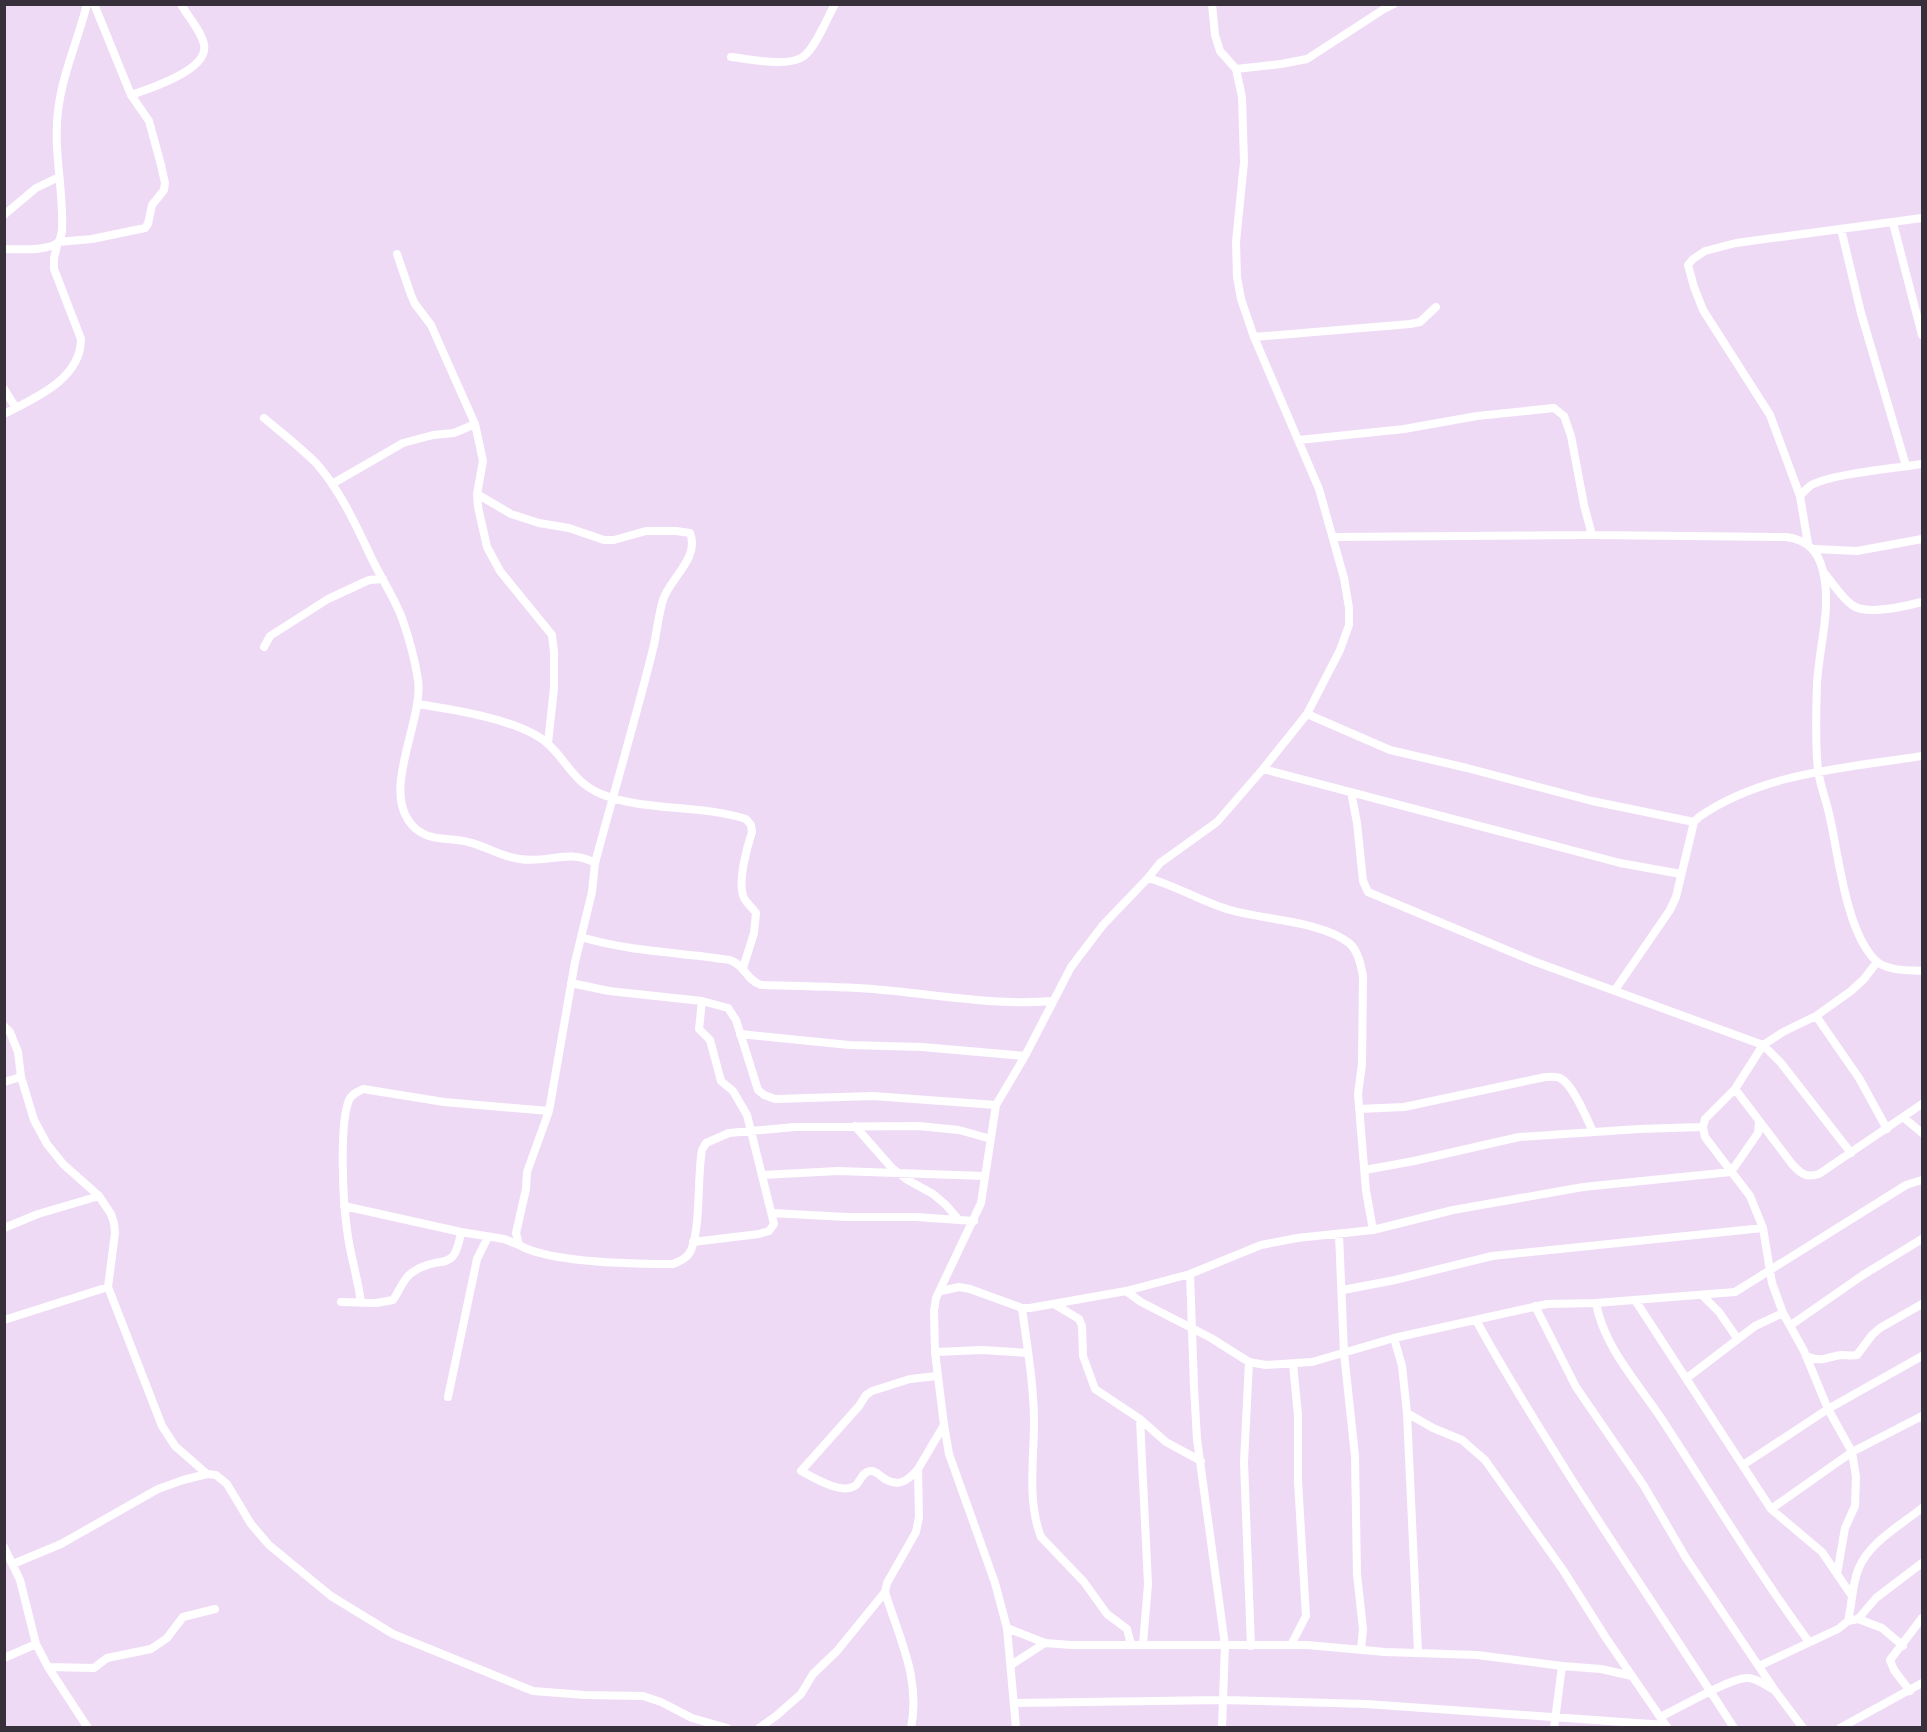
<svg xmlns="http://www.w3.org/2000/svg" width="1927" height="1732" font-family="'Space Grotesk',sans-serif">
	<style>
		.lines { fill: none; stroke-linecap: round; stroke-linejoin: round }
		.street { stroke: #fff; stroke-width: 8 }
	</style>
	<rect width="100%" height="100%" fill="#efdaf6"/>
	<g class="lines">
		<path class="street" d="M731,57C750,59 789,68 804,56C816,47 827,18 835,4
			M1236,69L1281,64L1307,59L1384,9L1394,4
			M131,95C149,89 209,70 204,45C202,32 188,17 181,4
			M4,215L36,188L59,177
			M1893,223L1922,335
			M1841,229L1861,313L1906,466
			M4,249C17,249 51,252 59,241C61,238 61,234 62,231C64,191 53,151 58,111C62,75 78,40 87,4
			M397,254L411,295L415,304L431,325L475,424L483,461L477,494L478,507L487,547L500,571L552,635L554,652V688L548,743
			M1254,337L1410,324L1420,322L1436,307
			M4,389L16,408
			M4,414C35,398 81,379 81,339L54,269V258L58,242L92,239L145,228L148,224L152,205L164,190L165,183L161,165L149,121L131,95L94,4
			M264,418C282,433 300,447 316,463C340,490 356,525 371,557C381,578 394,597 402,618C409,638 415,660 418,680C424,723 377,795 416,829C432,842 450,837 468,842C486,846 501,857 520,859C548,864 568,848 595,863L592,892L575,962L549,1111L527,1172L526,1189L516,1233L519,1245C550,1263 635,1264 673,1264C680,1261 688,1258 691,1250C701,1227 697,1177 702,1150L706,1143L729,1133L795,1127L918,1126L959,1130L991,1139
			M1299,440L1404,429L1477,416L1554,408L1564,416L1571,436L1584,505L1592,535
			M332,484L403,443L433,435L454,433L475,424
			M477,494L511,514L539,523L569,528L604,540H614L646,531H676L690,533C700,558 670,578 663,600C658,616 657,633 653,649C635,721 614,792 595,863
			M1800,496C1803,493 1806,489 1810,486C1828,474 1898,468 1922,464
			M1333,537L1592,535L1786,537C1807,540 1818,550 1823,571C1832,608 1819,646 1817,684C1816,712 1815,742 1818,770C1820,786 1827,802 1830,818C1839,858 1846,930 1875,960C1886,971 1908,970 1922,971
			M1808,544L1800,496L1770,415L1703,310L1694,287L1688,265L1693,259L1705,251L1736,243L1922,218
			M1814,549L1857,551L1922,539
			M1824,573C1833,583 1841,597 1852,605C1866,616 1906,606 1922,602
			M264,647L270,636L328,599L369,580L383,579
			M417,704C451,709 523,720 548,744C567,761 573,782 601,794C646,812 699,804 746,819L751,825L752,832C747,847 737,883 744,898C747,904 753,908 756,913L754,933L743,968
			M1307,714L1390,750L1467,768L1592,801L1694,822
			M1263,769L1620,863L1681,874
			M1351,792L1357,823L1363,881L1368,892L1533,961L1763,1045L1781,1063L1851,1153
			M1148,878C1177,886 1202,902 1230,910C1265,920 1321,921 1349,943C1358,950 1361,966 1363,976L1362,1064L1358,1094L1366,1191L1373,1230
			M581,937C631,952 679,952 730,960C746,966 745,979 761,985C798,986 836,986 873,989C933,994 992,1006 1053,1001
			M571,983L609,991L702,1001L728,1008L736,1020L758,1090L764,1095L775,1099L873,1096L996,1105
			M1615,990L1670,910L1676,897L1694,822L1699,817C1764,772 1847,768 1922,756
			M1816,1016L1859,1078L1887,1129
			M4,1026L10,1032L18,1052L21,1077L34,1120L47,1144L63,1164L99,1196L111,1214L114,1223L115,1233L108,1287L162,1426L175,1446L207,1474
			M740,1034L849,1045L922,1047L1025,1056
			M4,1082L21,1077
			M1735,1089L1792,1164C1801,1174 1806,1178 1819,1174L1922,1104
			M1359,1109L1404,1107L1545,1077C1549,1077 1556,1076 1560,1078C1573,1084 1587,1119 1593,1132
			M1903,1117L1922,1133
			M855,1126L891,1167L906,1179L933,1194L946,1205L959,1220
			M1365,1170L1414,1161L1519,1137L1639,1129L1703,1127
			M763,1175L838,1171L985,1176
			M344,1206L461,1232L504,1239L519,1245
			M772,1213L846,1217H916L974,1221
			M4,1228L38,1214L99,1196
			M1339,1234L1344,1353L1355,1456L1357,1574L1363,1629L1361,1650
			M693,1242L759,1234L769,1231L774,1224L747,1115L733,1091L721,1081L710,1040L699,1029L702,1001
			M1190,1274L1194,1387L1197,1439L1225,1645L1222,1728
			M1343,1290L1395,1280L1492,1256L1763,1228
			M941,1291L959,1287L970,1289L1022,1308H1030L1126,1291L1190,1274L1261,1245L1297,1238L1373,1230L1453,1210L1583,1187L1731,1172L1758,1133L1759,1122
			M1126,1291L1141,1302L1211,1338L1249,1362L1266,1365L1312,1362L1394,1338L1547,1304L1596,1303L1735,1292L1906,1185L1922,1180
			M1702,1295L1719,1312L1737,1338
			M1635,1300L1771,1509L1822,1552L1852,1596
			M341,1302L376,1303L393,1300C401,1289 403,1277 416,1270C443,1254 454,1274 461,1232
			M361,1303C358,1278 350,1255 347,1230C343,1202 339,1125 349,1100C352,1094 357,1092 363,1089L444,1102L549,1111
			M1596,1303C1604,1348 1639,1384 1663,1421C1711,1495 1757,1571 1809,1642
			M1054,1304L1079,1319L1082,1326L1083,1356L1095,1389L1140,1419L1166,1442L1201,1461
			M1535,1306L1576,1387L1644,1486L1686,1558L1776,1692L1803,1728
			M1022,1308C1027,1346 1034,1385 1034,1423C1034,1460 1027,1501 1041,1537L1084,1582L1107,1614L1127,1629L1131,1644
			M4,1320L108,1287
			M1476,1320C1504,1372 1536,1422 1567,1472C1622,1558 1679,1642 1734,1728
			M1791,1325L1863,1275L1922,1239
			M1394,1338L1402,1366L1407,1413L1418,1652
			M935,1352L982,1350L1028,1353
			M1806,1356C1823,1363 1825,1357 1841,1355C1847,1355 1852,1356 1857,1355L1872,1335L1880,1328L1922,1304
			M1249,1362L1244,1462L1251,1646
			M1687,1378L1755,1326L1783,1313
			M448,1397L477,1259L488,1237
			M1407,1413L1433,1428L1462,1440L1485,1460L1563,1570L1606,1638L1667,1727
			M1140,1419L1148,1584L1143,1644
			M1743,1465L1828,1409L1922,1356
			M918,1469C907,1482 897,1488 882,1477C878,1474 875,1470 870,1471C863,1472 861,1479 857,1484C845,1497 814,1478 801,1471L859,1406L866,1395L872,1391L910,1379L937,1376
			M1771,1509L1852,1452L1922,1416
			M4,1547L20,1580L36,1644L48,1667L88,1728
			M13,1564L61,1544L158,1489L183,1480L207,1474L216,1475L227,1484L251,1524L269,1545L331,1596L393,1634L533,1691L585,1695L643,1696L661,1702L692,1718L727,1728
			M1837,1574L1845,1528L1855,1506L1856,1477L1852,1452L1828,1409L1804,1351L1783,1313L1772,1283L1763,1228L1750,1196L1705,1137L1703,1127L1705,1119L1735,1089L1763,1045L1783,1032L1816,1016L1851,991L1864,979L1877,962
			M1858,1619L1882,1628L1903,1646
			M1848,1621L1858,1619L1876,1598L1922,1563
			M1007,1628L1045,1643L1071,1645H1307L1385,1652L1477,1655L1562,1666L1601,1669L1632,1676
			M1291,1645L1306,1616L1298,1481V1415L1293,1364
			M4,1658L36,1644
			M1011,1665L1045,1643
			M1759,1666L1838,1629L1848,1621C1852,1604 1852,1586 1858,1570C1868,1543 1901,1525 1922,1508
			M48,1667L94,1668L107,1658L151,1649L167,1638L183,1617L215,1609
			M1910,1691L1894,1670L1890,1660L1922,1618
			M1014,1703L1223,1700L1366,1704L1665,1725
			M1660,1717C1678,1709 1731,1677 1748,1678C1757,1678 1766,1686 1774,1690
			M759,1728L776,1716L801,1694L813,1674L837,1651L885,1592
			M911,1728C921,1678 899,1638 885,1592L887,1583L916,1532L919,1517L918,1469L944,1425
			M1016,1728L1007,1628L995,1583L949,1454L944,1425L935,1352L934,1311L936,1298L981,1203L996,1105L1025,1056L1071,967L1103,925L1148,878L1160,863L1217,822L1263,769L1307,714L1340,650L1349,625V608L1344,578L1319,489L1254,337L1241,299L1237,277L1236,242L1244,162L1242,97L1236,69L1220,51L1215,35L1212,4
			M1554,1728L1562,1666
			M1840,1728L1922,1683"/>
	</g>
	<rect width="1927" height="1732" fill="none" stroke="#372f3a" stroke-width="12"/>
</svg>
